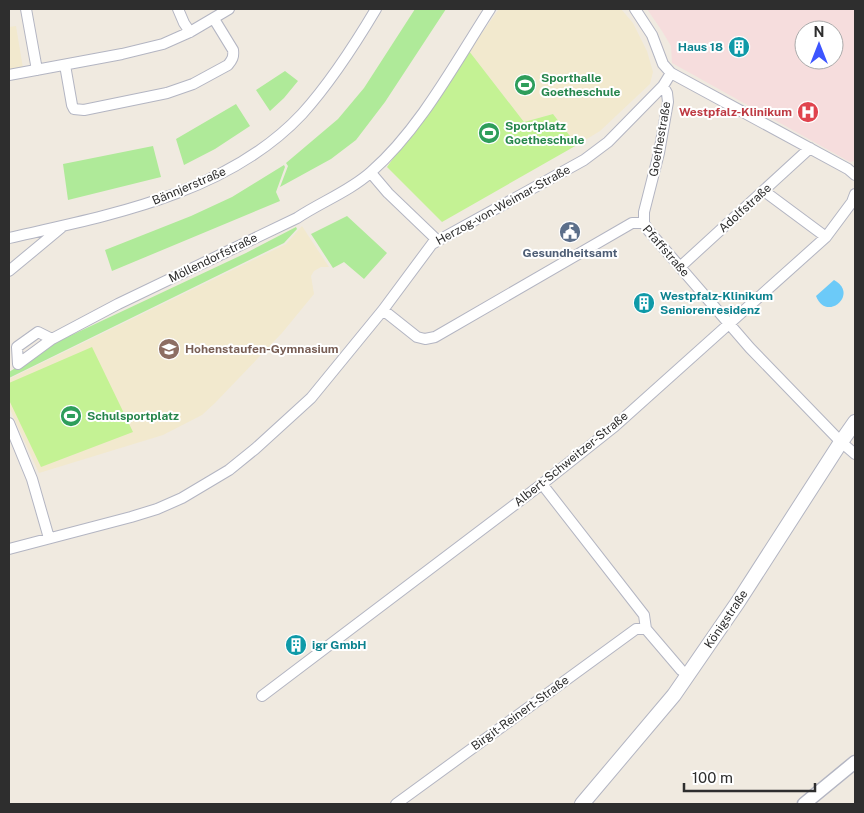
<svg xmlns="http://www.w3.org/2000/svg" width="864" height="813" font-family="'Public Sans',sans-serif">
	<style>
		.education { fill: #f2e9ce }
		.medical { fill: #f6dddd; fill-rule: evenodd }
		.green { fill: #afea99 }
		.pitch { fill: #c4f294 }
		.water { fill: #6ccaf8 }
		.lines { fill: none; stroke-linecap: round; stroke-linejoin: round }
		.minor-casing { stroke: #b3b5c2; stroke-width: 12 }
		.tertiary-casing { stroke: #b3b5c2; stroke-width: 15 }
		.secondary-casing { stroke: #b3b5c2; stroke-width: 16 }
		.minor { stroke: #fff; stroke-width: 10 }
		.tertiary { stroke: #fff; stroke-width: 12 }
		.secondary { stroke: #fff; stroke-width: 14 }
		.labels { text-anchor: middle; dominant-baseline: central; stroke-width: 4; stroke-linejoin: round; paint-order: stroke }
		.culture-label { font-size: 12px; font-weight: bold; fill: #0d838f; stroke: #fff; text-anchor: start }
		.leisure-label { font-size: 12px; font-weight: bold; fill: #27864d; stroke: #fff; text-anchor: start }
		.health-label { font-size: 12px; font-weight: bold; fill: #be3a42; stroke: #fff; text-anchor: end }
		.street-label { font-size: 12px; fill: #2e2e2e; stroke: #fff }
		.service-label { font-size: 12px; font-weight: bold; fill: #4e5e75; stroke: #fff }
		.education-label { font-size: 12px; font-weight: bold; fill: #785e54; stroke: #fff; text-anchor: start }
	</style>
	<rect width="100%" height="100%" fill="#f0eae0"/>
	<path class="education" d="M499,9H621L633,23L647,51L653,72L650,84L600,131L577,145L553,114L524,122L469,51Z
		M16,26L23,68L9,70V27Z
		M302,226L329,267H321L314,271L311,276L314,294L282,333L215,403L202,415L163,435L39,473L9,407V379L286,244Z"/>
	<path class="medical" d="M647,9H855V161L850,162L672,63L671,46L662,31ZM804,30H834V60H804Z"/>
	<path class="green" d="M415,9H446L385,102L356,140L331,159L280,187L288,166L286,163L338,119L364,88Z
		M285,71L298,81L284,98L270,111L256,90Z
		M236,104L250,126L215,149L184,165L176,139Z
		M153,146L161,177L68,200L63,164Z
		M284,165L285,167L276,192L280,201L112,271L105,250L191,216L232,197Z
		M347,216L387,253L364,279L344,262L333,268L311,234Z
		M296,227L297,229L284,243L9,378V372L59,341L246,253Z"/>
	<path class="pitch" d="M469,51L524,122L553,114L577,145L442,222L387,167Z
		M92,347L133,432L41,467L9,400V383Z"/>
	<path class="water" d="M834,280C860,294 826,323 816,296Z"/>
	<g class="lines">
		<g class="minor-casing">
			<path id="minor" d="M26,9L37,70
				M178,9L184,23L190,32
				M635,9L652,35L663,64L671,73L848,169L855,175
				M65,65L72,105L74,109L84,110L167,93L193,84L228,65C232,60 234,57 233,50L214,19
				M9,75L122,54L163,44L190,32L229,9
				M371,173L388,193L437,240
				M764,191L826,237
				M644,223V212L659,153L668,102L667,93L663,86L671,73
				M9,238C110,215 227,194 302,114C331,82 354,46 376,9
				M680,267L810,148
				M9,271L62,227
				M383,310L417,337L425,339L435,337L632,223H644L648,230L750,348L841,442L855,454
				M52,339L38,332L17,347L18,364L52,339L118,304L297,218C321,202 350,191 371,172C420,129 455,63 490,9
				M9,423L32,479L49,538
				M542,484L644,615L646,629L681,670L688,675
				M9,549L131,517L157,509L182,498L229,470L255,449L311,398L383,310L432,244L584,160L608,142L663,86
				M262,696L542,484L615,426L826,237L852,202L855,194
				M396,804L636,629H646"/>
		</g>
		<g class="tertiary-casing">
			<path id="tertiary" d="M804,804L855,762"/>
		</g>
		<g class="secondary-casing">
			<path id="secondary" d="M582,804L674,695L738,602L841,442L855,422"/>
		</g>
		<use href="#minor" class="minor"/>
		<use href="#tertiary" class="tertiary"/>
		<use href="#secondary" class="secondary"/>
	</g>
	<defs>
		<g id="building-disc" transform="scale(1.125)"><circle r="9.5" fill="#0f9aa8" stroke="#fff"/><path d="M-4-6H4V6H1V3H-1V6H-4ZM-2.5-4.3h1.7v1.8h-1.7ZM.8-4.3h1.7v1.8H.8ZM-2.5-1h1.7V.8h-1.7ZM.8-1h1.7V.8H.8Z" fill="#fff"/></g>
		<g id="stadium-disc" transform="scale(1.125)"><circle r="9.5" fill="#2e9e5b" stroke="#fff"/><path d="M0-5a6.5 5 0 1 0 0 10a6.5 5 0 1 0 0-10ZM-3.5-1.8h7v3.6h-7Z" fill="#fff"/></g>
		<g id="hospital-disc" transform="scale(1.125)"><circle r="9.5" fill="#e0444e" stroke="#fff"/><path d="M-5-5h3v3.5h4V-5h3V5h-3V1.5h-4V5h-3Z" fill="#fff"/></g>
		<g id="civic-disc" transform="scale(1.125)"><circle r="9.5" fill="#5c6f8a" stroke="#fff"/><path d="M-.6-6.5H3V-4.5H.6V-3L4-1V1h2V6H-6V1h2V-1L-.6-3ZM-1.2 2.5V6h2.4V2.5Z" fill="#fff"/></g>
		<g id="school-disc" transform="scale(1.125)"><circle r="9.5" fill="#8d6e63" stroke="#fff"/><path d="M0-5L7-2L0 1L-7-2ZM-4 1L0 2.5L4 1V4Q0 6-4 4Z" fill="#fff"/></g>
	</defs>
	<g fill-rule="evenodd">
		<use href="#building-disc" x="739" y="47"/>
		<use href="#stadium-disc" x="525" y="85"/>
		<use href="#hospital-disc" x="808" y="112"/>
		<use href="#stadium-disc" x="489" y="133"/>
		<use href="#civic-disc" x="570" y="232"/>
		<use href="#building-disc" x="644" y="303"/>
		<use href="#school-disc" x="169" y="349"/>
		<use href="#stadium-disc" x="71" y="416"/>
		<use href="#building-disc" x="296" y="645"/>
	</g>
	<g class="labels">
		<g class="culture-label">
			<text x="723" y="47" text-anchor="end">Haus 18</text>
			<text x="660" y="296">Westpfalz-Klinikum<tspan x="660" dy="14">Seniorenresidenz</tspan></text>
			<text x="312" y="645">igr GmbH</text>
		</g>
		<g class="leisure-label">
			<text x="541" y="78">Sporthalle<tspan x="541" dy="14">Goetheschule</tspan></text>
			<text x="505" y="126">Sportplatz<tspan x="505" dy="14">Goetheschule</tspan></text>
			<text x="87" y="416">Schulsportplatz</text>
		</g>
		<g class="health-label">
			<text x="792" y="112">Westpfalz-Klinikum</text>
		</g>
		<g class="street-label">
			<text transform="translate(660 139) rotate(-80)">Goethestraße</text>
			<text transform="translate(189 186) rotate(-23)">Bännjerstraße</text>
			<text transform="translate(503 205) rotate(-29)">Herzog-von-Weimar-Straße</text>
			<text transform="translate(745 208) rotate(-42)">Adolfstraße</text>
			<text transform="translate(666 251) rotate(49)">Pfaffstraße</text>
			<text transform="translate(213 258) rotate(-26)">Möllendorfstraße</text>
			<text transform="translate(571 459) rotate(-39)">Albert-Schweitzer-Straße</text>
			<text transform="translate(726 619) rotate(-56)">Königstraße</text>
			<text transform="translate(520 713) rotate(-36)">Birgit-Reinert-Straße</text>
		</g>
		<g class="service-label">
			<text x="570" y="253">Gesundheitsamt</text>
		</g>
		<g class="education-label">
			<text x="185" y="349">Hohenstaufen-Gymnasium</text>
		</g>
	</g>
	<rect width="864" height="813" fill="none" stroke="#2e2e2e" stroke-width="20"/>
	<g transform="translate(819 45)"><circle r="24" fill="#ffffff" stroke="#ababab"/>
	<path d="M0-4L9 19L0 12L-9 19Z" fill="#3d55ff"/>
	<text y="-8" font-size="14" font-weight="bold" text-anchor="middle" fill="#2e2e2e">N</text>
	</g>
	<path d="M684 783v8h131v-8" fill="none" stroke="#2e2e2e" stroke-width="2.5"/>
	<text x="692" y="783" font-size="15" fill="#2e2e2e" stroke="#ffffff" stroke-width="4" paint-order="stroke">100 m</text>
</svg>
